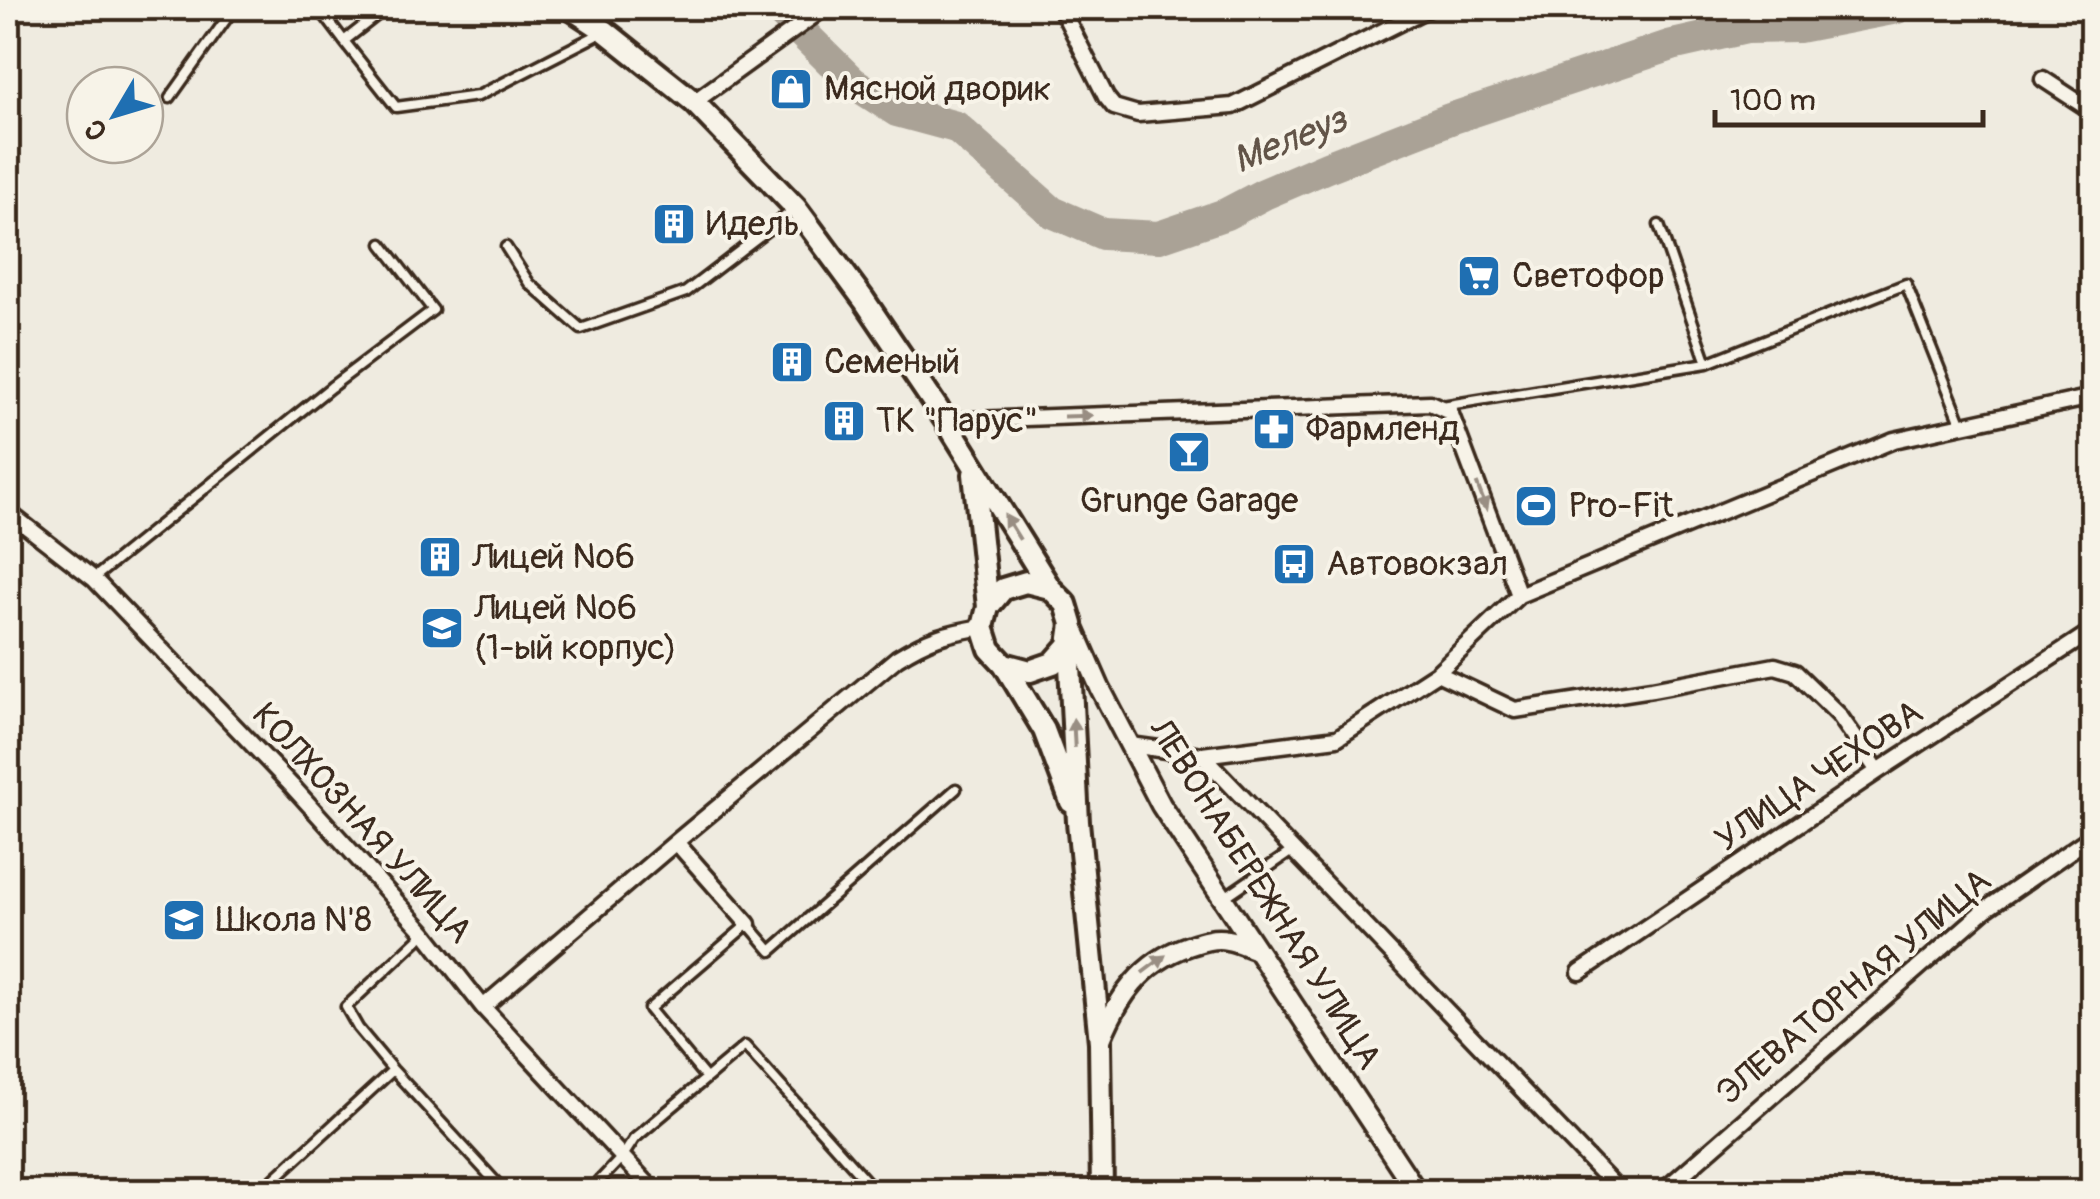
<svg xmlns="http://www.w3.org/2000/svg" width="2100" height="1199" font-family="Pangolin,sans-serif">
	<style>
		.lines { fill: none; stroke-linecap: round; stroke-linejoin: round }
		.river { stroke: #aaa296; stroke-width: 32 }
		.service-casing { stroke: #3b2a1e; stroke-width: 15 }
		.minor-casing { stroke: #3b2a1e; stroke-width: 21 }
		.tertiary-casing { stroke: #3b2a1e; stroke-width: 25 }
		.secondary-casing { stroke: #3b2a1e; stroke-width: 28 }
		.service { stroke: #f7f3e8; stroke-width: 8 }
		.minor { stroke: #f7f3e8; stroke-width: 14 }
		.tertiary { stroke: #f7f3e8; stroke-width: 18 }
		.secondary { stroke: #f7f3e8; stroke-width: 20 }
		.oneway { fill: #998e83 }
		.labels { text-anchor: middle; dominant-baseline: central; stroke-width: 8; stroke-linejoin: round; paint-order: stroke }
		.poi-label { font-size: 35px; fill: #3b2a1e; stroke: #f7f3e8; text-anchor: start }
		.street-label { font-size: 35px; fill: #3b2a1e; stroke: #f7f3e8 }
		.water-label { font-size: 38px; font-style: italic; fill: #625448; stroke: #f7f3e8 }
	</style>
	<rect width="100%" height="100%" fill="#efebe0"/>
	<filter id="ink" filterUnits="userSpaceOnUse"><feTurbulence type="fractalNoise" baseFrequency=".01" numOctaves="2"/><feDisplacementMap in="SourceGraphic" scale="20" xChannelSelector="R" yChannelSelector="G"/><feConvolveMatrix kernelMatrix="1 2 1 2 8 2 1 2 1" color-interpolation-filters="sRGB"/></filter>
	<g filter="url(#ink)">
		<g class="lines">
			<path class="river" d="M777,8L852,82L897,111L956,127L1052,212L1103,234L1159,237L1226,214L1264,194L1327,167L1450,119L1672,45L1747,28L1799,27L1897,8"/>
			<g class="service-casing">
				<path id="service" d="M132,8L136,10L138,8
					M319,8L344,41
					M386,8L344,41L396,107L478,96L603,32
					M170,98L234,8
					M1659,225L1707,363
					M506,247L529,283L581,329L686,292L796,208
					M1442,406L1707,363L1906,284L1962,425
					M94,578L331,387L433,310L382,244
					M1222,899L1292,851
					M425,933L346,1007L358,1028L393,1070L505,1192
					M705,1077L649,1009L748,924L771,951L956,789
					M260,1192L393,1070
					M589,1192L623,1156L634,1139L745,1046L876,1192"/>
			</g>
			<g class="minor-casing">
				<path id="minor" d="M1061,8L1106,97L1114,107L1138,114L1233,106L1429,8
					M2043,79L2092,111
					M694,102L824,8
					M946,421L1430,403L1450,412L1519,595
					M8,512L94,579L292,786L425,933L483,1007L655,1192
					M1437,673L1515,710L1652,689L1775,666L1795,672L1839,715L1878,771
					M1130,745L1202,755L1337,738L1437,673L1519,595L1894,440L2092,397
					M1202,755L1620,1192
					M676,842L748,924
					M1580,972L1878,771L2092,631
					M483,1007L676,842L897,658C929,638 946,633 983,627
					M1662,1192L1985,910L2092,836"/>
			</g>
			<g class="tertiary-casing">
				<path id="tertiary" d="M1072,624L1100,688L1161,805L1417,1192
					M1100,1042C1117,998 1142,962 1188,946C1200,942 1214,937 1227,940C1237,941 1247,947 1257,950"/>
			</g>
			<g class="secondary-casing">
				<path id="secondary" d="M570,8L605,31L694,102L796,208L864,300L946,421L1050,588
					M974,474L988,607
					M1069,645L1078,822L1100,1042L1102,1192
					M1004,664L1030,671L1053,663L1069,645L1072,624L1066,604L1050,588L1026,582L1003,589L988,607L983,627L990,649L1004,664L1044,730L1071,802"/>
			</g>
			<use href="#service" class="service"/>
			<use href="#minor" class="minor"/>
			<use href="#tertiary" class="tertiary"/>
			<use href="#secondary" class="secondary"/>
		</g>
		<defs><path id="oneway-solid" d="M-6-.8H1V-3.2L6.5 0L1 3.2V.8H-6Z" transform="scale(2.5)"/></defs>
		<g class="oneway">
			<use href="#oneway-solid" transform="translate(1078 416) rotate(-2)"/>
			<use href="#oneway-solid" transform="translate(1482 497) rotate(69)"/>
			<use href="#oneway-solid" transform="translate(1012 527) rotate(-122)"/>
			<use href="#oneway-solid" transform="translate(1074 733) rotate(-93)"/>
			<use href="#oneway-solid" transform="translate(1154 964) rotate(-37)"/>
		</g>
	</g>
	<defs>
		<g id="shop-square" transform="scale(2.25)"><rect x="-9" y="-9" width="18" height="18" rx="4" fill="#1f6fb2" stroke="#f7f3e8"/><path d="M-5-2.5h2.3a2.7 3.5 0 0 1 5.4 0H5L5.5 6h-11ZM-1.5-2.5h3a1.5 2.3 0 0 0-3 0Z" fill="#fff"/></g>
		<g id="building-square" transform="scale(2.25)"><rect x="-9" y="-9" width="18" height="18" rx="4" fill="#1f6fb2" stroke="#f7f3e8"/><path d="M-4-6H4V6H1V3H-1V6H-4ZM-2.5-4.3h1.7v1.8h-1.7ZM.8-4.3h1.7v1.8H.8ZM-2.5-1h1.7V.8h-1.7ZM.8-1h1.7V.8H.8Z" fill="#fff"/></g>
		<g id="supermarket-square" transform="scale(2.25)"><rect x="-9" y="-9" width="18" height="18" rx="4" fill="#1f6fb2" stroke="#f7f3e8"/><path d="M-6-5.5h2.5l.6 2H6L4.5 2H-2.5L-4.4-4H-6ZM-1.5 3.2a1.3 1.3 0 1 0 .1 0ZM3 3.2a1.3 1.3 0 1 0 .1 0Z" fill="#fff"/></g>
		<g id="pharmacy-square" transform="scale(2.25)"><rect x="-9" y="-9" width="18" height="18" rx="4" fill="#1f6fb2" stroke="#f7f3e8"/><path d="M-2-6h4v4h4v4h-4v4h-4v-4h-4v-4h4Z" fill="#fff"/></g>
		<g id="bar-square" transform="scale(2.25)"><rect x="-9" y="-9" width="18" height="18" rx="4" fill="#1f6fb2" stroke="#f7f3e8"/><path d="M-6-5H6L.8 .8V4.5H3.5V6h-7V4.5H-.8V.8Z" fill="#fff"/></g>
		<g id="stadium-square" transform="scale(2.25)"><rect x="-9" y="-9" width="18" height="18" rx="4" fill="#1f6fb2" stroke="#f7f3e8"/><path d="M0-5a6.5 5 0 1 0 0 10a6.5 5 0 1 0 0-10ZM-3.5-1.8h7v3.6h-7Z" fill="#fff"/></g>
		<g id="bus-square" transform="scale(2.25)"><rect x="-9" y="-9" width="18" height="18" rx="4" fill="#1f6fb2" stroke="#f7f3e8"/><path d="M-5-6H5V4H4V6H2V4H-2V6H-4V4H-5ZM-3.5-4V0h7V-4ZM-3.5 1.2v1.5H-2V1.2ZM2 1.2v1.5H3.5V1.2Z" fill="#fff"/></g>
		<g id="school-square" transform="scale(2.25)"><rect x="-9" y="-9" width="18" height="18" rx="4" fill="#1f6fb2" stroke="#f7f3e8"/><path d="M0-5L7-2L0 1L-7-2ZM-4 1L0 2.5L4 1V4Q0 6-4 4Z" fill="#fff"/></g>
	</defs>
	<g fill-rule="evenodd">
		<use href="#shop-square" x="791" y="89"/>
		<use href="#building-square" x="674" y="224"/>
		<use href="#supermarket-square" x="1479" y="276"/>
		<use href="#building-square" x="792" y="362"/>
		<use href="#building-square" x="844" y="421"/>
		<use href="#pharmacy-square" x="1274" y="429"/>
		<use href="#bar-square" x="1189" y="452"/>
		<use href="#stadium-square" x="1536" y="506"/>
		<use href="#building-square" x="440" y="557"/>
		<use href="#bus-square" x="1294" y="564"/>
		<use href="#school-square" x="442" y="628"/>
		<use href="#school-square" x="184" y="920"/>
	</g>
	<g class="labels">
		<g class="poi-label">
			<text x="824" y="89">Мясной дворик</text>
			<text x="706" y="224">Идель</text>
			<text x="1512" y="276">Светофор</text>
			<text x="824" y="362">Семеный</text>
			<text x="876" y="421">ТК "Парус"</text>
			<text x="1306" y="429">Фармленд</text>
			<text x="1189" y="501" text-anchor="middle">Grunge Garage</text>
			<text x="1568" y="506">Pro-Fit</text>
			<text x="472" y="557">Лицей №6</text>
			<text x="1326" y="564">Автовокзал</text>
			<text x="474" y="608">Лицей №6<tspan x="474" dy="40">(1-ый корпус)</tspan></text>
			<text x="216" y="920">Школа N'8</text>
		</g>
		<g class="street-label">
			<text transform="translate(1819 776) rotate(-34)">УЛИЦА ЧЕХОВА</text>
			<text transform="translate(362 823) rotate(48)">КОЛХОЗНАЯ УЛИЦА</text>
			<text transform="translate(1265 894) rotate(58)">ЛЕВОНАБЕРЕЖНАЯ УЛИЦА</text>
			<text transform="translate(1854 987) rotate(-40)">ЭЛЕВАТОРНАЯ УЛИЦА</text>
		</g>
		<g class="water-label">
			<text transform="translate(1290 140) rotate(-22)">Мелеуз</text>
		</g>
	</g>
	<rect width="2100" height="1199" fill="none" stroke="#f7f3e8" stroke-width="40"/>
	<rect x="20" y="20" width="2060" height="1159" fill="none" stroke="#3b2a1e" stroke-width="4" filter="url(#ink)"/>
	<g transform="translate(115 115) rotate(232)"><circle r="48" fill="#f7f3e8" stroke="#aca397" stroke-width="2.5"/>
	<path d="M0-8L18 38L0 25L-18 38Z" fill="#1f6fb2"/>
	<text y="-15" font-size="28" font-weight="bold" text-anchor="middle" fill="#3b2a1e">С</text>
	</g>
	<path d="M1715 110v15h268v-15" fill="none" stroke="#3b2a1e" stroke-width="5"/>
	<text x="1730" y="110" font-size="30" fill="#3b2a1e" stroke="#f7f3e8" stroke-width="8" paint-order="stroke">100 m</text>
</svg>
